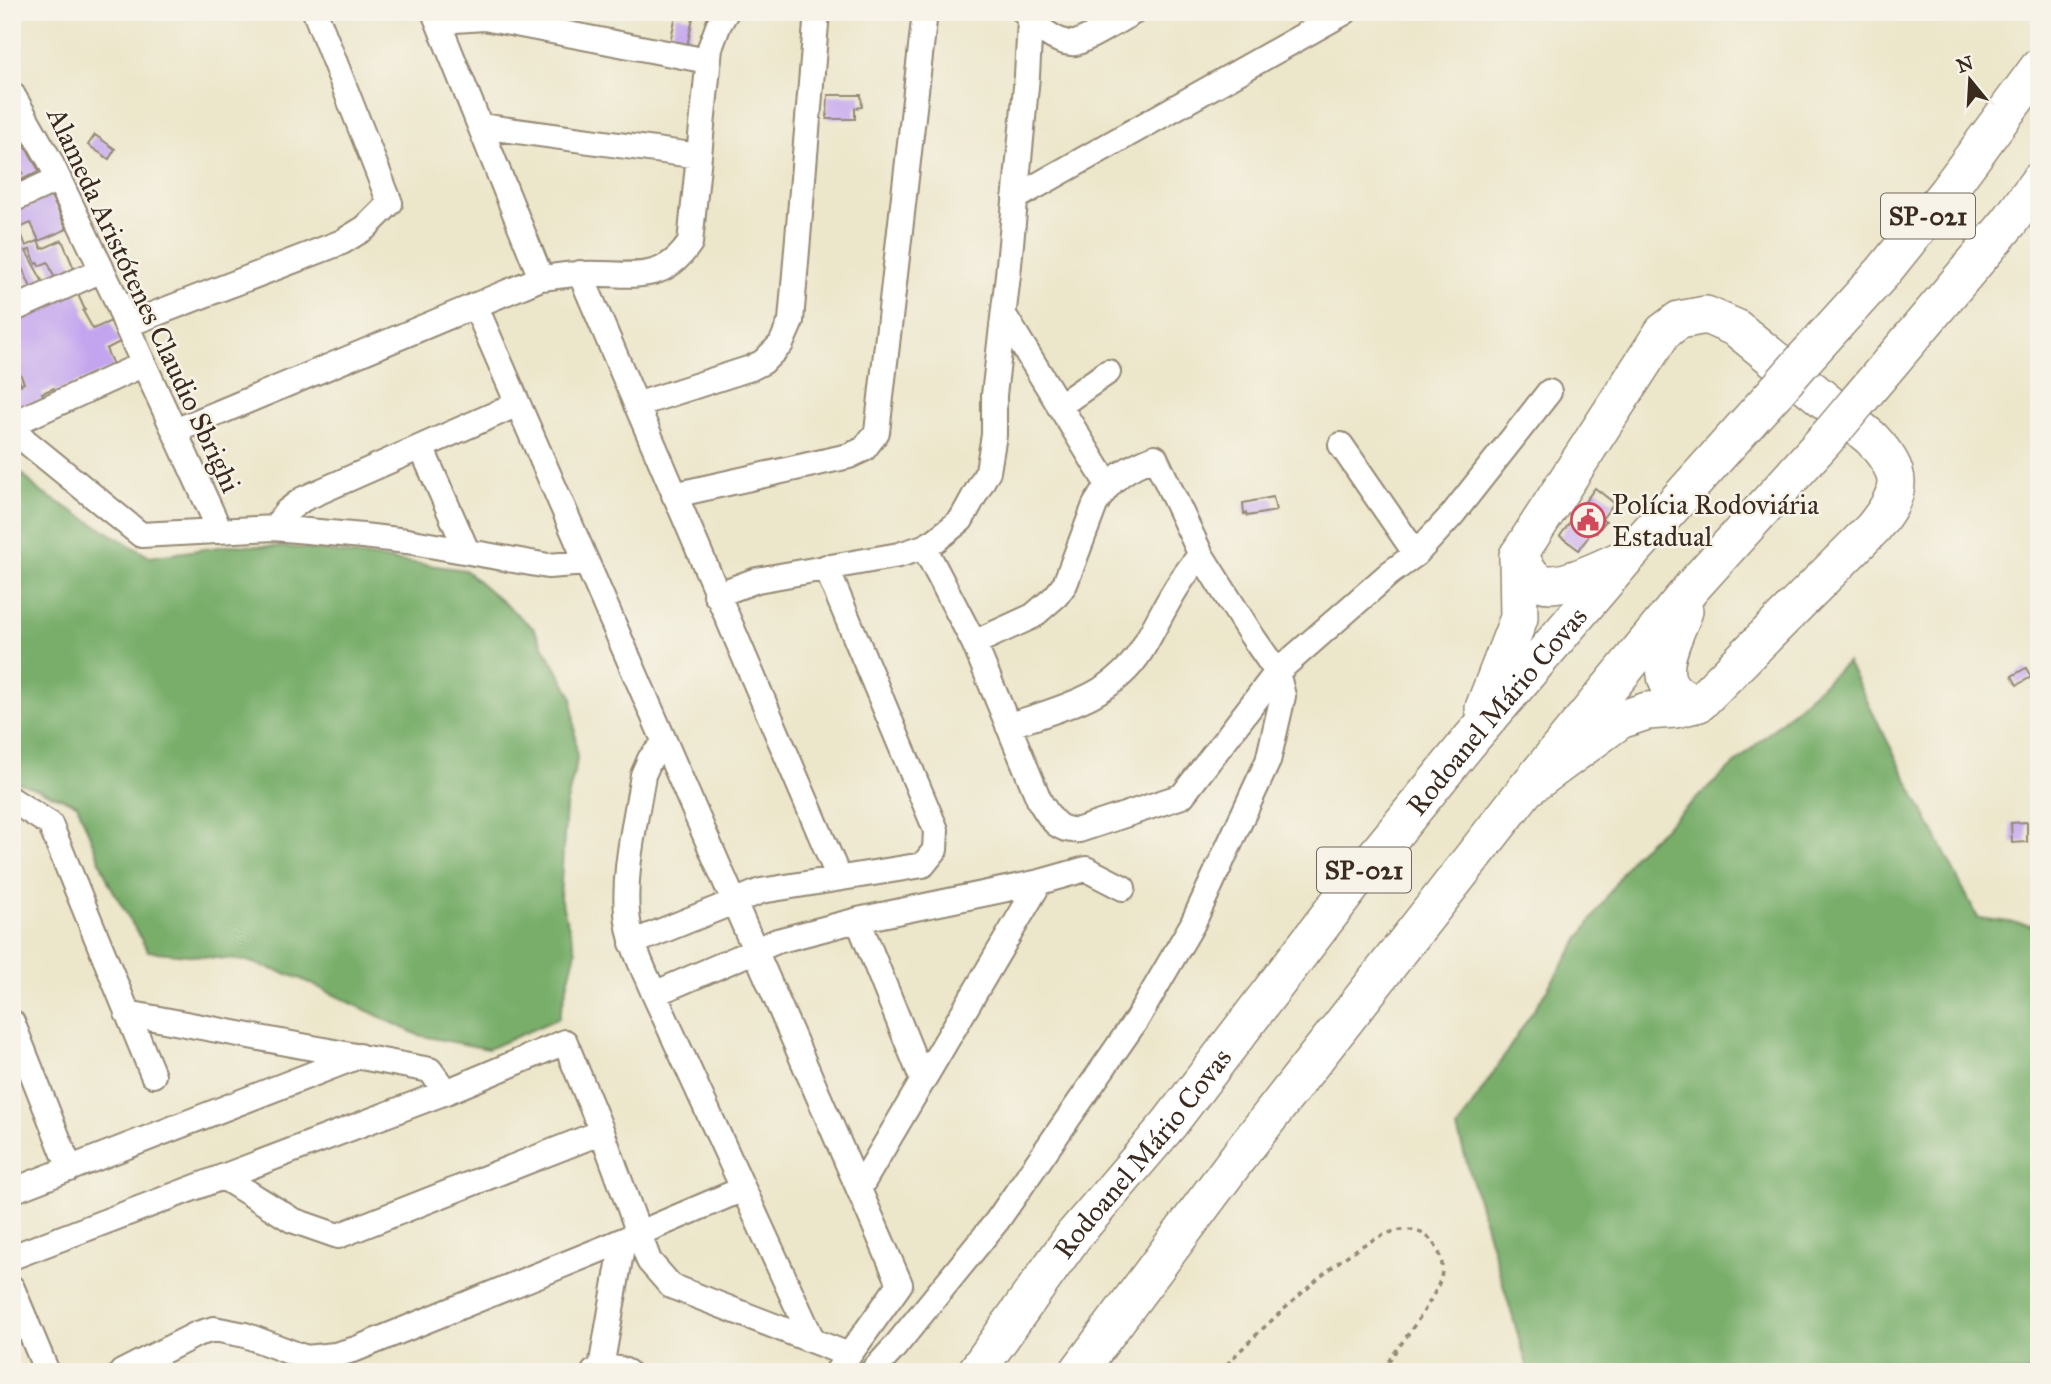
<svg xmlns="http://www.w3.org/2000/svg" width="2051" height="1384" font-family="'IM FELL Great Primer',serif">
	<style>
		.forest { fill: #78ae6b; stroke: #5a6c44; stroke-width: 2 }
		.building { fill: #c3a4ef }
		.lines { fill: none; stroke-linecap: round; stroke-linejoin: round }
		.minor-casing { stroke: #948874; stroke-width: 28 }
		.highway-casing { stroke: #948874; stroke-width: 40 }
		.path { stroke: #948874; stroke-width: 3.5; stroke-dasharray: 5 5; stroke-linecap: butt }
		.minor { stroke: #fff; stroke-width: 24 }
		.highway { stroke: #fff; stroke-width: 37 }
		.highway-bridge-casing { stroke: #948874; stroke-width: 40; stroke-linecap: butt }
		.highway-bridge { stroke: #fff; stroke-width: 37 }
		.labels { text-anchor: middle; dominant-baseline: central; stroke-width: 5; stroke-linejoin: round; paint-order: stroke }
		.shield { fill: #f7f3e8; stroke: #73665b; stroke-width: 2 }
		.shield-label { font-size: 26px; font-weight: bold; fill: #3b2a1e }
		.street-label { font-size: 28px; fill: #3b2a1e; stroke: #f7f3e8 }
		.poi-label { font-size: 28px; fill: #3b2a1e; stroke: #f7f3e8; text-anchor: start }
	</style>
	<rect width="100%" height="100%" fill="#f7f3e8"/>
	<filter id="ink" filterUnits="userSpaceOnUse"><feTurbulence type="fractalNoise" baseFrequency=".0143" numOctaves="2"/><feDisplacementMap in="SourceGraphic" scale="14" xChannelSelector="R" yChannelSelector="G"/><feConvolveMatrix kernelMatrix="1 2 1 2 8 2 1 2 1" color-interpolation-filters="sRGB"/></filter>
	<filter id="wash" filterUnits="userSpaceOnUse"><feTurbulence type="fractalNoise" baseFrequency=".00686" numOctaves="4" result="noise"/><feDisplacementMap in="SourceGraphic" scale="28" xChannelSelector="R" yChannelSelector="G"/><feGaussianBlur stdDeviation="1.57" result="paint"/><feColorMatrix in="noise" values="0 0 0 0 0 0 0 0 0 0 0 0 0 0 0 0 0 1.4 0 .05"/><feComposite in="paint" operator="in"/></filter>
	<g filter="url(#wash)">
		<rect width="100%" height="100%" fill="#ece6ca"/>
		<path class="forest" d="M12,463L39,491L150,557L232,545L304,548L465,570L533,628L572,696L577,760L566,806L560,898L576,951L559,1018L488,1049L418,1035L299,978L247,961L148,951L109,883L77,804L12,780Z
			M1847,662L1978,918L2039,926V1372H1529L1457,1129L1633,856Z"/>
		<g id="blocks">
			<path class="building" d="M676,15L693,18L687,46L670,43Z
				M828,95H861L862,107L855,108V119H827Z
				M95,135L115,149L109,159L88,145Z
				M21,137L39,171L12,185V158L20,174L23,173L12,150V141Z
				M50,194L67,229L39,241L31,223L19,228L26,246L38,241L42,249L62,240L75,271L55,279L48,262L39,266L38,263L36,264L30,250L26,251L44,284L32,290L22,267L12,271V207Z
				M76,290L85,310L83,311L93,329L111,321L120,342L106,349L114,367L56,392L54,388L42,393L45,398L12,413V366L21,385L24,383L16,364L12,366V319Z
				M1595,488L1614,503L1602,519L1606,521L1596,533L1593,530L1579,550L1560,536Z
				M1273,497L1276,511L1247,516L1246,513L1244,514L1243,503Z
				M2026,668L2031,677L2017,685L2012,676Z
				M2027,822V842L2012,843L2011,823Z"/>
		</g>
	</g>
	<g filter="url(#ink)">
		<use href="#blocks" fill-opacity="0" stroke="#948874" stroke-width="2"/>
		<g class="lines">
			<g class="minor-casing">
				<path id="minor" d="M434,12L541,278
					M1024,12C1034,25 1057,45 1075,43C1085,41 1122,18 1134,12
					M440,25L455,20L484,18L708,61
					M12,94L49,159L116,299L126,325L220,531
					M480,126L699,156
					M1015,198L1345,12
					M12,200L58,179
					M580,273L839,878
					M475,305L900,1284L837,1372
					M12,310L102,270
					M1004,315L1108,485
					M126,325L342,242L365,228L390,203L315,12
					M636,405L751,368L763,362L781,344L791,321L817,12
					M1059,406L1108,372
					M12,424L144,364
					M12,430L141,535L274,528L363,536L407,541L548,566L587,563
					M175,431L541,278C554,277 567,274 580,274C625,271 660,288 690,243L710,48L719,24L726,12
					M1341,445L1416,554
					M421,447L467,551
					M674,495L849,456L864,449L877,432L925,12
					M274,528L287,511L303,499L518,404
					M924,547L974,643L1040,802C1051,819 1057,832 1079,830L1182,796L1277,672L1390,573L1416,554L1452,515L1549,392
					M716,595L757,580L899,555L924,547L936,540L961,520L988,471L994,435V395L1008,275L1027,76L1030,20
					M1008,726C1057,709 1112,698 1141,651C1160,619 1175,583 1201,555
					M665,743L650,759L643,775C636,819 620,884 629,927C633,950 645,972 654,994L813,1341
					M12,800L50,824L153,1075
					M858,920L923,1081
					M632,943L761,891L923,865L935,850L936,830L826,567
					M654,994L777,941L858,920L1040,882L1086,869L1123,888
					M127,1013L430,1070L446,1092
					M12,1022L70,1169
					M223,1177L292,1220L338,1236L602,1132
					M859,1189L1040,882
					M12,1191L359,1056
					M12,1257L446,1092L565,1042L602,1132L649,1261L671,1286L849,1355
					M12,1288L47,1372
					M601,1368L623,1241
					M122,1372L197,1334L214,1329L245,1335L306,1358L335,1355L356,1349L607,1247L743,1189
					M594,1372C603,1367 618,1367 627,1372
					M872,1372L893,1349L997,1221L1137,1019L1192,925L1268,761L1283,696L1277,672L1252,636L1201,555L1155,457C1126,468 1111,478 1095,505L1065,584L1056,596L1033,616L974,643"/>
			</g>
			<g class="highway-casing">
				<g id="highway">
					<path d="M1806,357L1882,273L1947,192L2039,67"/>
					<path d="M1858,401L2009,222L2039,181"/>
					<path d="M1518,556C1524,563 1528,573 1535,579C1553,595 1601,568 1621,560"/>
					<path d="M1684,611C1670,647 1644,690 1699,703"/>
					<path d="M1484,708L1519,618L1518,556L1663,332L1679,320L1706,315L1736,328L1871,438C1904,474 1904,490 1873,528L1699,703L1675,709L1647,711L1620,720L1526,789"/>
					<path id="s1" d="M976,1372L1074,1235L1169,1124L1356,880L1471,739L1625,559L1778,389"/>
					<path d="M1078,1372L1239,1156L1526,789L1693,586L1832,432"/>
				</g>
			</g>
			<path class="path" d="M1220,1372C1245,1344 1273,1319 1301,1294C1325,1273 1350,1250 1379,1237C1393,1230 1410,1226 1425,1235C1438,1244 1445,1261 1441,1277C1434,1303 1397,1348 1381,1372"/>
			<use href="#minor" class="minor"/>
			<use href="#highway" class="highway"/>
			<g class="highway-bridge-casing">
				<path id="highway-bridge" d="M1778,389L1806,357
					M1832,432L1858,401"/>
			</g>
			<use href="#highway-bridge" class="highway-bridge"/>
		</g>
	</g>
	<defs>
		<g id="civic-ring" transform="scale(1.75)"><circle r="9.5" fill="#f7f3e8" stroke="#d1495b" stroke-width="1.5"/><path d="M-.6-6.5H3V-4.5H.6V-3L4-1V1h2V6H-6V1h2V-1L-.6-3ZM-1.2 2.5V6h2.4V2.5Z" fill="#d1495b"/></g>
	</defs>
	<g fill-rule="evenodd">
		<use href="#civic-ring" x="1588" y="520"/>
	</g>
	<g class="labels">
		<g class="shield">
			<rect x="1881" y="193.5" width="94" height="45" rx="5"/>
			<rect x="1317" y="847.5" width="94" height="45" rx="5"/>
		</g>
		<g class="shield-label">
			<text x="1928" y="216">SP-021</text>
			<text x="1364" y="870">SP-021</text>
		</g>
		<g class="street-label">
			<text transform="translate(144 300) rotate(65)">Alameda Aristótenes Claudio Sbrighi</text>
			<text stroke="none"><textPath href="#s1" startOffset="842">Rodoanel Mário Covas</textPath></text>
			<text stroke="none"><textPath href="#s1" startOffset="275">Rodoanel Mário Covas</textPath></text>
		</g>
		<g class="poi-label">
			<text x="1612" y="504">Polícia Rodoviária<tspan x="1612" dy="32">Estadual</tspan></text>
		</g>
	</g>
	<rect width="2051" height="1384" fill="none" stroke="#f7f3e8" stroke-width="42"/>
	<g transform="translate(1970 80) rotate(342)" stroke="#f7f3e8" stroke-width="5" paint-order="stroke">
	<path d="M0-5L12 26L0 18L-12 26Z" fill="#3b2a1e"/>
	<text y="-10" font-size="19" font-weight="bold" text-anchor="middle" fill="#3b2a1e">N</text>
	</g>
</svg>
